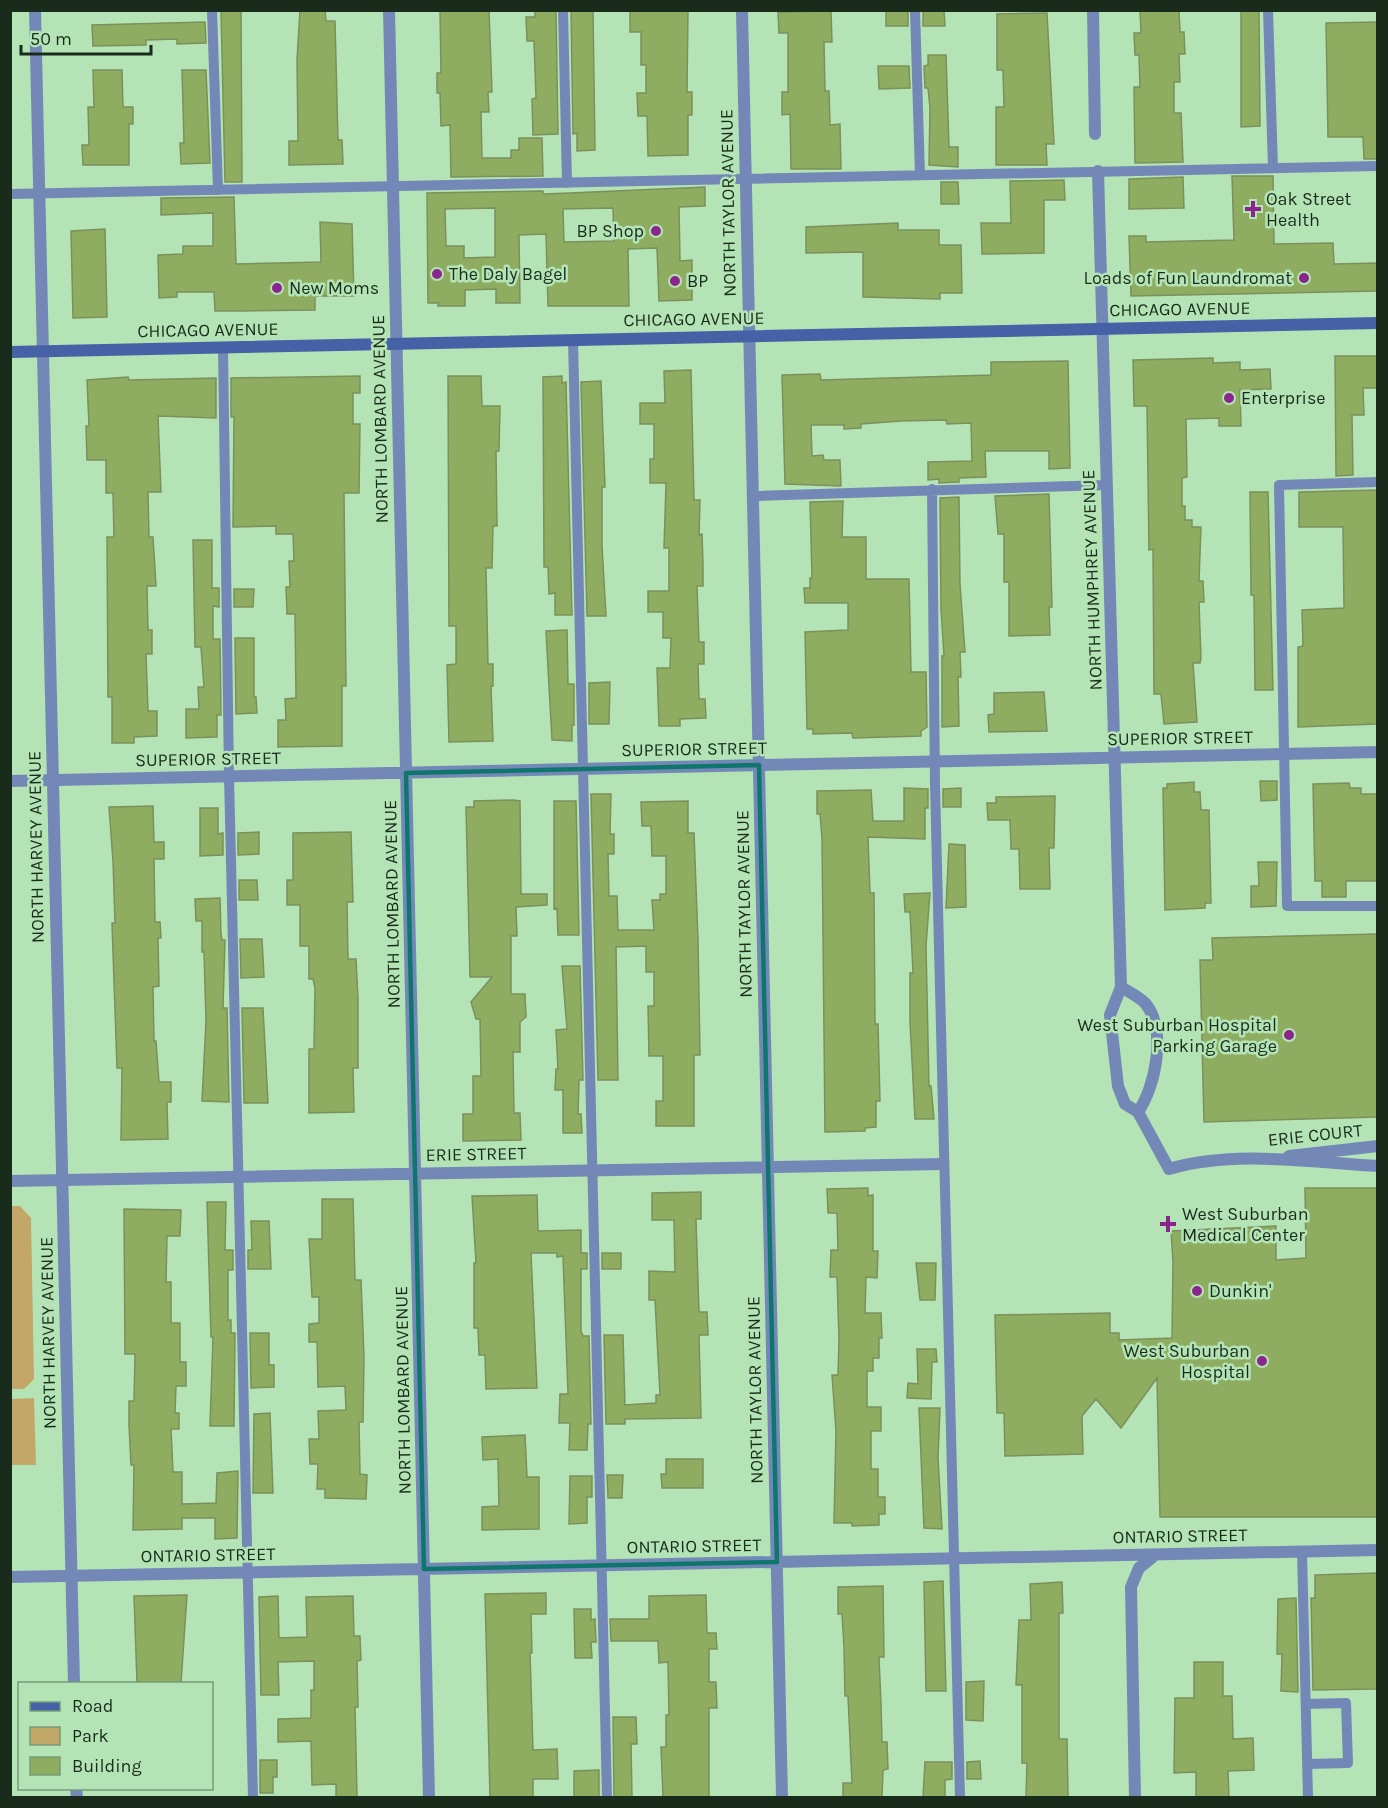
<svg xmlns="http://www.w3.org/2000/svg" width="1388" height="1808" font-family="Karla,sans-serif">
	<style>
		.green { fill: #c2a769 }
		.building { fill: #8fad61; stroke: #7b905b; stroke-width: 1.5; fill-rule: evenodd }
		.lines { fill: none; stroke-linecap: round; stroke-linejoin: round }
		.service { stroke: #7488b8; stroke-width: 10 }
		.minor { stroke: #7488b8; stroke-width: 12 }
		.secondary { stroke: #4661a6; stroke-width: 12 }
		.marked { fill: none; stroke: #0f766e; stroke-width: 4.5; stroke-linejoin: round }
		.poi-dot { fill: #89258d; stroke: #b4e4b6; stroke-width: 2 }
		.labels { text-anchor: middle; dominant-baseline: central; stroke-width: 5; stroke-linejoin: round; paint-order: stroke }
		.poi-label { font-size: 18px; fill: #192c1b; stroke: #b4e4b6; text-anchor: start }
		.street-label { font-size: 18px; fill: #192c1b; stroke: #b4e4b6 }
	</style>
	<rect width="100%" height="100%" fill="#b4e4b6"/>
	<path class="green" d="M11,1206H20L31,1218L34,1379L24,1389H11Z
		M34,1398L36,1465H11V1399Z"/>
	<path class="building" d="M221,10H241L242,182H225Z
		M300,10H325L326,21H335L338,140H342L343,164L289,165V141H298L297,60Z
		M440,10H489L492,92H488L489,112H481L482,158H511V150H519V138H542L543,176L451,177L450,125L441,126L440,93H437V73H441Z
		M535,10H556L558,134L533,135L532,99L536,98L534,41H527L526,17H535Z
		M571,10H593L595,150L577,151V133L573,134Z
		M630,10H688L687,92H692V115H688V155L648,156L647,116H638L637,93H646V65H641V32H630Z
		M886,10H908V26H886Z
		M923,10H944L945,26H923Z
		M1140,10H1179L1180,32H1184L1185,54H1179L1180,82H1174V113H1181L1183,162L1135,163L1134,87H1140L1139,55H1135L1134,33H1141Z
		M1241,10H1259L1260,126L1241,127Z
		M831,11L832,42H824L825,91H829L830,125L840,124L841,169H791L790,114L782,115V92H788V33H779L778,12Z
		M1047,13L1054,144H1046L1047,165H996V107H1004L1003,70H997V14Z
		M205,22L206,43L177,44V39L146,40V45L93,46L92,25Z
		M1377,22V159H1364L1363,137H1328L1326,23Z
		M928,55H946L949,147H958V167L929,165L930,108L928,88H925L924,66L928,65Z
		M878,66H909L910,88L879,89Z
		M93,70H122L123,107H133V124H129V165H83L82,145H89L88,107H94Z
		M182,70H206L210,163L181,164L180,143H184Z
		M1232,176H1273L1274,244L1333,243L1334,264L1377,263V291L1131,296L1129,236H1146V242L1234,240Z
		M1183,177L1184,208L1129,209V179Z
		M1064,180L1065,200H1044V253L982,254L981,223H1011L1010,181Z
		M941,182H958L959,204H941Z
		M705,187V206L679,207L680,261L692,260V300L659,301L657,248L628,249L629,306H548L546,234L519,235L520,303H496V289L465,290V306H438V303H428L427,193L543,191V194L570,193ZM495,208V257L464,258V246H446L445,209ZM613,208L614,241L564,242L563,209Z
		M234,197L236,264L321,262L320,222L352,224L354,296H315V310L241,311H215L214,292H177V297L159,298L158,255L183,254V246H213V213L161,215V198Z
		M898,223V230H939V245H961L962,293H940V299L863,297V252L806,253V227Z
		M105,229L107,317L73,318L71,231Z
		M1335,356H1377V388H1363L1364,415H1352L1353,475L1336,476Z
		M1213,358V363L1240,362V370L1270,369L1271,389L1240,390L1241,426H1219V418L1186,419L1187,477L1182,478V506H1185V520H1192V527H1201L1199,581H1203L1204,602H1199L1201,658L1200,663H1193L1197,722L1164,724L1161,694H1154L1153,549L1149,550L1147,406H1134L1133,360Z
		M1068,361L1070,468L1049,469V451H985L986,477L959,478V482L939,483V479L928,480V462L972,461L971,423L947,424L946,420L901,421L861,424V428L844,429V425H811L812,456L823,455L824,460H840L841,486L785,484L782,375L820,374L821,380L991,375V362Z
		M691,370L694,500H700L699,535L702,534L703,564V586H697L699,642H704V664H698L699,699H705L706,718L680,719V726H659L657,668H670L671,638H663V612H648V591H669V548H664L666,483H650V459H654V424H640V403H665L664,371Z
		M360,376V393H353V424H360L359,493H344L346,686H342V746L278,747V720H286L285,699L296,698L295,614H287L286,587H290L289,561H294L293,534H276V526L233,527L234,417H231V378Z
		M448,376H481L482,406H500L499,451H496L497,526H493L492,568H486L488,664H493V686H491L493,741L449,742L447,665L456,664V626H449Z
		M562,376V383L566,382L572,615H555V593L549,594L548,567H544L543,377Z
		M128,377L129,380L216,378V418L158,416L161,492H148L149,537H153L156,586H147L148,630H152V654H146L148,711H157V736L134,737V743H112V697H108L107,537H114L113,493H106V460H87L86,426H89L87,380Z
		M601,381L605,487H602V546L606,616H587L581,382Z
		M1377,490V724L1298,727V647L1303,646L1302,610L1344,608L1343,527H1299V492Z
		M1250,492H1268L1273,690H1255L1254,595H1251Z
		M1049,494L1052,607H1049L1050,635L1009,636V582H1004V534H998L995,496Z
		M959,497L960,584L965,652H960L961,677H958L959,726L942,727V656H944L941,609L940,498Z
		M843,501L842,537H866V579H909L911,672H926L927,727L921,731V736L853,738L852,733L813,734V729H807L805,632L848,630V603H805L804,588H810V578H812L810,502Z
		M193,540H212V588H219V607L213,606V639H220L221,715H217V737L186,738V709H199L198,687H204L201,647H195Z
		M234,589H254L253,607H234Z
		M567,630L568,684H574V725H572V741L552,740L546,631Z
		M235,638H254V697H256L257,713L236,714Z
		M610,682L609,724H589V683Z
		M1044,692L1047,731L989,732L988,715L994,714V693Z
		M1260,781H1277V800L1261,801Z
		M1194,782V792H1200L1201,810H1209L1211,903H1205V908L1165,910L1163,788H1167V784Z
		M1349,783L1350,788H1361V794H1377V881H1346V897H1322V881H1315L1313,784Z
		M904,788L928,789V808H925V839L868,837L870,893H874L875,1024H878L880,1101H876V1127L865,1128V1131L825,1132L822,838L820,814H817V791L871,790L873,821H904Z
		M961,788V807H943V789Z
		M591,794H611L610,834H614V854H608L609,896H617L618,930H654L652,900H660V894H666V856H652L651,826H642L641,802L688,801V833H694L698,939L700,1055H694V1126H656V1101H663V1056H649L648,1006H654V972H646V946L616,947L618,1080H598Z
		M1055,796L1054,848H1049L1050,889H1020L1019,849H1011L1010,820H988L987,803H996V797Z
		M513,800L520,801L521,894H547V905L516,907L517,936H511V994H525L526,1017L520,1022V1052H513L514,1113H520L521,1140L463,1141V1114H473V1076H481L480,1019H476L471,1002L492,977H470L466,807H474V801Z
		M554,801H576L579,935H558L557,908L554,909Z
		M153,806L154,842H164V859H154L155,922H160L161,938H158L159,986L153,987L154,1041H156L159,1082H171V1102H167L168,1139L121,1140L122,1068H117L112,923H115L113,861L109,807Z
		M200,808H218V834L223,833V855L200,856Z
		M259,832V854L238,855V833Z
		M351,832L353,902H347L348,959H356L358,999V1068H353L354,1112L309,1113V1049H314L315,988L313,979H309V946H300V905H287V880H293V833Z
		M949,844L965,845L966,907L946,908Z
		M1258,862H1277L1276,906L1251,907V886H1259Z
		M239,880H257L258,900H239Z
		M930,893L926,946L929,1086H931L934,1119H915L910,1022V973H913L910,912H905L904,894Z
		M220,898L221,934L222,940H225L223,1008H227L229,1102L202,1101L206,1021L204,952H202V921H196L195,899Z
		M1377,934V1117L1204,1122L1200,960H1213L1212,938Z
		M240,939H262L264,977L241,978Z
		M562,966H580L583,1080H579L578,1114H581L582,1133H563V1090H555L556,1069H558L556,1030L567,1029Z
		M242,1008H263L268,1103H244Z
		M868,1188V1196L873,1195V1251H878L877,1278L866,1277L865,1313H881L882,1338H879V1358H873V1371H867V1407H881V1431H871V1469H878V1497H885V1514H879V1525L852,1526V1523H834L836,1431L832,1375H838L839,1339L837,1277H830L831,1250H838L837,1213H828L827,1189Z
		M1305,1188H1377V1517H1160L1157,1378L1121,1428L1096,1399L1082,1416L1083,1454L1005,1456L1004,1413H997L995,1315L1110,1313V1333H1119V1340L1172,1338L1173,1262L1171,1231L1276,1226V1260L1306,1258Z
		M701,1192V1219H696L699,1312H707L708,1335H699L701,1418L625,1419V1424H606L604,1335H623L625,1405L656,1403V1395H660L655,1300H649V1271L675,1272L674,1220H652V1193Z
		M537,1195L538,1231L581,1230V1253H587V1269H581V1331L583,1336H589L591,1424H588L587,1450H569L570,1423H559L560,1394H568L563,1256L557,1257V1253H531L537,1388L486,1389L485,1355H479L478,1328H474V1263H476L472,1196Z
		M322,1199H353L355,1280H361L364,1357L363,1422H359L360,1474L367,1475L366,1499L325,1498V1489H317L318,1464H310L309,1439H319L318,1411L346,1410L345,1386L318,1387L317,1342H309V1324L319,1323V1297H312L309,1239H322Z
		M207,1202H226L225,1250H233V1270H228V1320H231V1333H235L234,1426H210L213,1337H211Z
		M124,1209L181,1210L180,1236H167L166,1282H171V1323H180V1362H186V1386H176L175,1413H179V1429H171L173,1472H182V1504L216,1503L217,1473L238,1471L237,1538L215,1539V1518H182V1529L133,1530L134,1465H131L129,1425V1401H134L135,1354H125Z
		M251,1221H269L271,1269H248V1250H252Z
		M602,1253H621V1269H602Z
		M916,1263H936L935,1300H920Z
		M250,1333H269V1365H274V1387L251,1388Z
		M917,1349H936L937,1362H932L931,1399L907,1398L908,1383L918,1384Z
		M919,1408H940L938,1458L942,1529L924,1528Z
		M270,1413L273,1493H253L254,1414Z
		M525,1435L527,1477H539V1529L482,1530V1507L499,1506L498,1459L483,1460L482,1437Z
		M666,1459H703V1488H662L661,1474H666Z
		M607,1475H623L622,1498H608Z
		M570,1476H592V1497H587V1523L569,1524Z
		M1377,1573V1689L1313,1690L1311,1598H1315V1575Z
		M943,1581L946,1691H926L924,1582Z
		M1062,1582L1063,1613H1059V1739H1067L1068,1797H1026L1027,1763H1022V1685H1016L1019,1620H1031L1030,1584Z
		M883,1586L884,1657H879L881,1704L882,1742H887L888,1769L883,1770L882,1797H843V1783H852L848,1696H845L844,1647L842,1614H838V1587Z
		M546,1593V1614H531L532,1653H530L533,1750L557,1749L558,1779H533V1797H490L485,1594Z
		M187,1595L181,1683H137L134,1596Z
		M706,1595L707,1633H716L717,1649H709V1682H716L717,1708H709V1797H663L661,1747H666V1715H669L668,1662L659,1663L658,1641H611L610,1619H649V1596Z
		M278,1596L279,1638L307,1637L306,1597L353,1596L354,1636H360L361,1660L357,1661L358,1707H355L357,1797H336V1784L312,1785L311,1741L278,1742V1719L311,1718V1690H314V1661L278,1662L279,1695H261L259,1597Z
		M1296,1598L1298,1692L1281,1691L1282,1654H1277L1278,1599Z
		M574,1609H591V1620L595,1619L596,1642H591L592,1658H575Z
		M1194,1662H1223V1696H1232L1233,1739L1253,1738L1254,1770L1228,1771L1229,1797H1196V1772L1174,1773L1175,1698H1194Z
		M984,1681L983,1721L966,1720V1682Z
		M613,1717H636L637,1744H631L632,1797H614Z
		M260,1760H277V1777H273V1793H260Z
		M980,1761L981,1779H967V1762Z
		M925,1762H952V1779L945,1780V1797H923Z
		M599,1770V1797H574V1771Z"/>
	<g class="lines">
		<path class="service" d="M212,10L218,190
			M563,10L567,183
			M915,10L920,175
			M1268,10L1273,168
			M10,194L1378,166
			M573,340L607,1798
			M223,347L229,776L253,1798
			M1378,482L1279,485L1287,906H1378
			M932,489L935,785L960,1798
			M753,496L1107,485
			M1302,1552L1308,1798
			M1306,1704L1346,1703L1348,1763L1307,1764"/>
		<path class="minor" d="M35,10L74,1684
			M389,10L429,1798
			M742,10L782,1798
			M1093,10L1095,134
			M1098,171L1121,987L1110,1015L1118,1086L1125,1104L1138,1112C1156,1086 1167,1029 1145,1003C1139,997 1129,992 1121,987
			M10,781L1378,752
			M1138,1112L1169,1169C1235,1150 1309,1162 1378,1166
			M1289,1156L1378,1146
			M10,1181L943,1164
			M10,1577L1378,1550
			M76,1788L77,1798
			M1135,1798L1131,1587L1139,1568L1155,1555"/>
		<path class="secondary" d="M10,352L1378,323"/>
	</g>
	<path class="marked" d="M759,765L777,1562L424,1569L406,773Z"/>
	<g class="poi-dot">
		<path d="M1250 200h6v6h6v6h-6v6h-6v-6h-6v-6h6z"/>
		<circle cx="656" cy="231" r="6"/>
		<circle cx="437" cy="274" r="6"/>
		<circle cx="1304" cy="278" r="6"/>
		<circle cx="675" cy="281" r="6"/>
		<circle cx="277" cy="288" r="6"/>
		<circle cx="1229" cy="398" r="6"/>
		<circle cx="1289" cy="1035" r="6"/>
		<path d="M1165 1215h6v6h6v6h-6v6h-6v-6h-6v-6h6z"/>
		<circle cx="1197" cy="1291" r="6"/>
		<circle cx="1262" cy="1361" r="6"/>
	</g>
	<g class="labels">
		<g class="poi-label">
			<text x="1266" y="199">Oak Street<tspan x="1266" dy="21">Health</tspan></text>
			<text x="644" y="231" text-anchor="end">BP Shop</text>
			<text x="449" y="274">The Daly Bagel</text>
			<text x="1292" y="278" text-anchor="end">Loads of Fun Laundromat</text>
			<text x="687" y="281">BP</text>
			<text x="289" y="288">New Moms</text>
			<text x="1241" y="398">Enterprise</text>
			<text x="1277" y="1025" text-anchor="end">West Suburban Hospital<tspan x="1277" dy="21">Parking Garage</tspan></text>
			<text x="1182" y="1214">West Suburban<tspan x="1182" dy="21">Medical Center</tspan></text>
			<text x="1209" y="1291">Dunkin'</text>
			<text x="1250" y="1351" text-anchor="end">West Suburban<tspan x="1250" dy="21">Hospital</tspan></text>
		</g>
		<g class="street-label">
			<text transform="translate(728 203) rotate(-91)">NORTH TAYLOR AVENUE</text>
			<text transform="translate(1180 309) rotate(-1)">CHICAGO AVENUE</text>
			<text transform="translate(694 319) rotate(-1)">CHICAGO AVENUE</text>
			<text transform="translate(208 330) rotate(-1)">CHICAGO AVENUE</text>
			<text transform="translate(380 419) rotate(-91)">NORTH LOMBARD AVENUE</text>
			<text transform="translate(1092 580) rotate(-92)">NORTH HUMPHREY AVENUE</text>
			<text transform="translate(1180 738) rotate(-1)">SUPERIOR STREET</text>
			<text transform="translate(694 749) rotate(-1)">SUPERIOR STREET</text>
			<text transform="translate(208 759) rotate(-1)">SUPERIOR STREET</text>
			<text transform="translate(36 847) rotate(-91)">NORTH HARVEY AVENUE</text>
			<text transform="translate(392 904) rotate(-91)">NORTH LOMBARD AVENUE</text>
			<text transform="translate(744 904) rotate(-91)">NORTH TAYLOR AVENUE</text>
			<text transform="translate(1315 1135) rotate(-6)">ERIE COURT</text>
			<text transform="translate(476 1154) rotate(-1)">ERIE STREET</text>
			<text transform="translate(48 1333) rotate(-91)">NORTH HARVEY AVENUE</text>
			<text transform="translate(403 1390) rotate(-91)">NORTH LOMBARD AVENUE</text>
			<text transform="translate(755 1390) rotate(-91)">NORTH TAYLOR AVENUE</text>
			<text transform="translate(1180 1536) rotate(-1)">ONTARIO STREET</text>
			<text transform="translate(694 1546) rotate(-1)">ONTARIO STREET</text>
			<text transform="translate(208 1555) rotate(-1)">ONTARIO STREET</text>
		</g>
	</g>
	<rect width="1388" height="1808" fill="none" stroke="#192c1b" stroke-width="24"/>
	<rect x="18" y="1682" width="195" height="108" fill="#b4e4b6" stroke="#769a78" stroke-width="1.5"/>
	<rect x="30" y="1702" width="30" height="9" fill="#4661a6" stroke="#769a78" stroke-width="1.5"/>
	<text x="72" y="1712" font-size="18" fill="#192c1b">Road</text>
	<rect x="30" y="1727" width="30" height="18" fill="#c2a769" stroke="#769a78" stroke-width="1.5"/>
	<text x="72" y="1742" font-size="18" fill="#192c1b">Park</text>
	<rect x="30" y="1757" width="30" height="18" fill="#8fad61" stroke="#769a78" stroke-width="1.5"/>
	<text x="72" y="1772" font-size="18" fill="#192c1b">Building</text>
	<path d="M21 45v9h130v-9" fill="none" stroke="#192c1b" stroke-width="3"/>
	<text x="30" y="45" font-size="18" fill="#192c1b" stroke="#b4e4b6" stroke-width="4.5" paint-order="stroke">50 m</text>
</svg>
